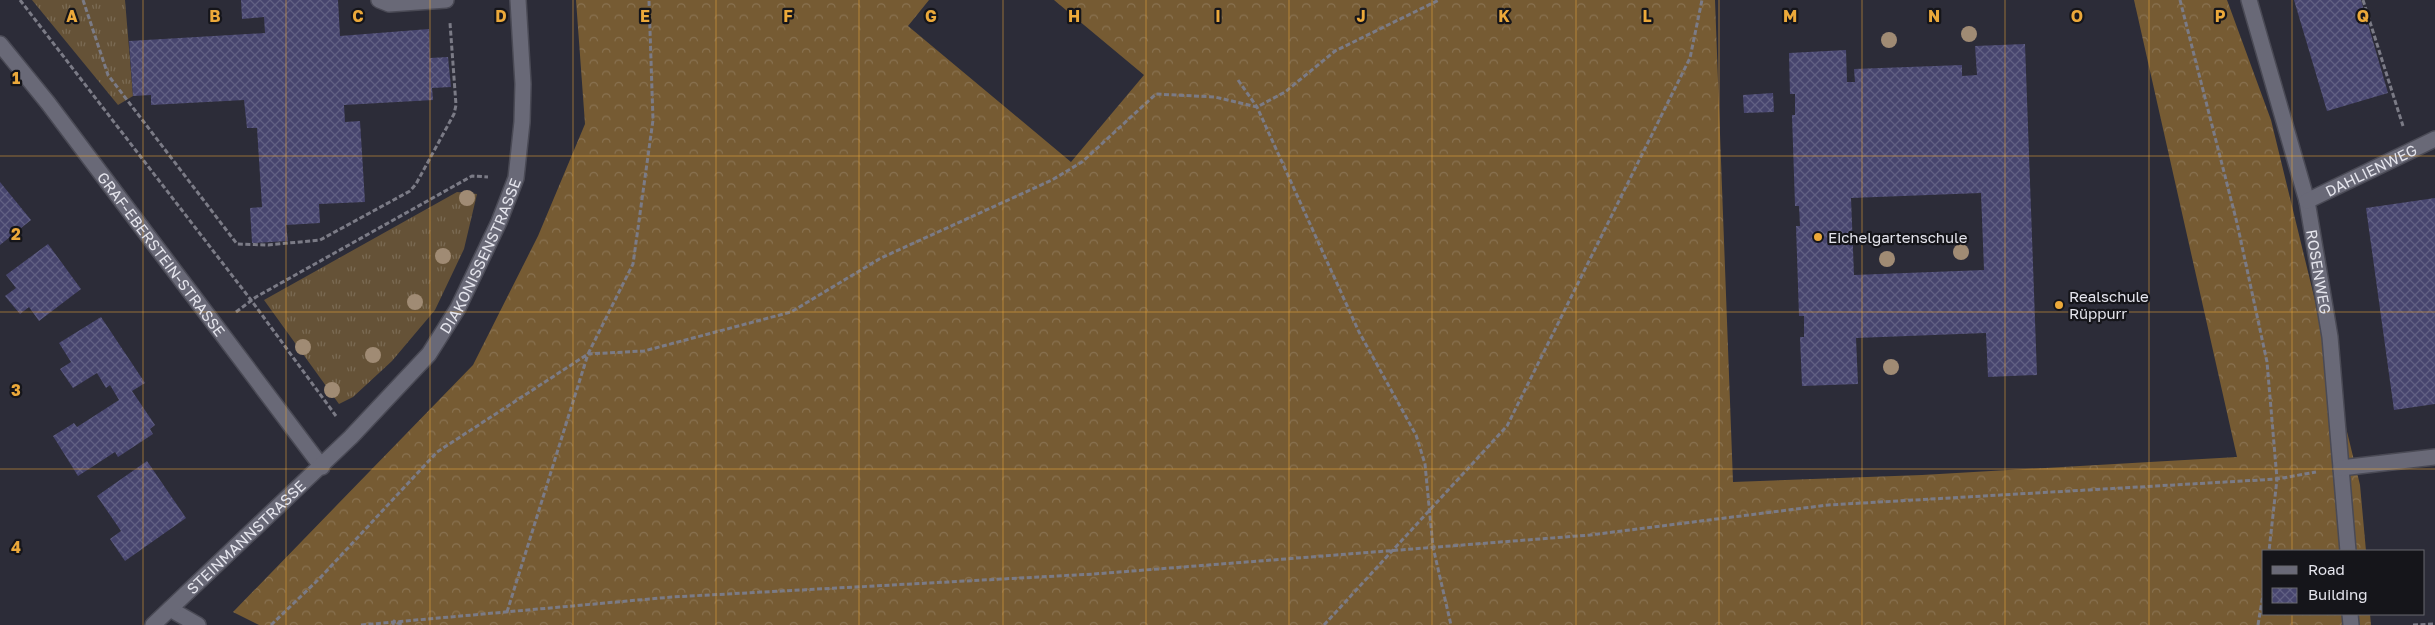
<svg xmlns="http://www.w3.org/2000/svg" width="2435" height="625" font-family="'Golos Text',sans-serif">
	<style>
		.grass { fill: url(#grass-tufts) }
		.forest { fill: url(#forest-crowns) }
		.building { fill: url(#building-cross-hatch); fill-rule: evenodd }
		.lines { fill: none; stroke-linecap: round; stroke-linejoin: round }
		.minor-casing { stroke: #4a4a55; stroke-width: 18 }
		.path { stroke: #7b7b86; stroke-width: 3; stroke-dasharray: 5 2.5; stroke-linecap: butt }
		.minor { stroke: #696977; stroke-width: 15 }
		.tree { fill: #a08b74 }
		.grid { fill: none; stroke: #eca93a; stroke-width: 1; stroke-opacity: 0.55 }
		.poi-dot { fill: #eca93a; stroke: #15151a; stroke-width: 2 }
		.labels { text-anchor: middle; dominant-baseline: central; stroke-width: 4.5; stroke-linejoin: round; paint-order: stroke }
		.street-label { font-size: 15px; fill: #e5e5ed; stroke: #15151a }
		.poi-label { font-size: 15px; fill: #e5e5ed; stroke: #15151a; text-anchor: start }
		.grid-label { font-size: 16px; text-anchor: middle; font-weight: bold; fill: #eca93a; stroke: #15151a; stroke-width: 4.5; stroke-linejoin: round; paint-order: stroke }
	</style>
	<defs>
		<pattern id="grass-tufts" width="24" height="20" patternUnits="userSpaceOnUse" patternTransform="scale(1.25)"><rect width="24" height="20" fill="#655237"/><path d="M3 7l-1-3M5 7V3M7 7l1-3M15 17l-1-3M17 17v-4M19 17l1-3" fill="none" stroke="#7b6b54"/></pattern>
		<pattern id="forest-crowns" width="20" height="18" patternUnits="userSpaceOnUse" patternTransform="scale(1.25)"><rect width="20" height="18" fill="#765b33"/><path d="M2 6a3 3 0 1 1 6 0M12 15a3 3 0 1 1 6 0" fill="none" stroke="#897251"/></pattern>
		<pattern id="building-cross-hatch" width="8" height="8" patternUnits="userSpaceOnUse" patternTransform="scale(1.25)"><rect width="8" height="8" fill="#47456e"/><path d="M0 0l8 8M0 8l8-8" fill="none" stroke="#616083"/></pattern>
	</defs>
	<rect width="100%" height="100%" fill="#2c2c38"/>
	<path class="grass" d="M32,0H125L133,96L118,105Z
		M457,192L477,194L464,249L435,310L392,361L353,397L339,404L264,300Z"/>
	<path class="forest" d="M576,0H929L908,26L1071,162L1144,75L1054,0H1715L1733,482L1922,475L2237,457L2134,0H2227L2271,120L2360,485L2366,551H2264V614H2370L2371,625H259L233,612L473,365L538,236L585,124Z"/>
	<path class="building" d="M241,0H338L340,36L429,29L430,58L448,57L451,87L432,88L433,100L344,105L345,122L360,121L365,202L319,204L320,223L286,225L288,241L252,243L250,208L262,207L257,128H247L244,100L151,105V95L133,96L129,41L265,33L264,17L242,19Z
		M2294,0H2361L2388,93L2327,111Z
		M2025,44L2037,375L1988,377L1986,333L1856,338L1858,384L1802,386L1800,337H1804V316H1799L1796,226H1800L1799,206H1795L1792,115H1795V94H1790L1789,53L1846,50L1847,82H1855L1854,69L1962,65V76L1977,75L1975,46ZM1981,193L1984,270L1854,275L1851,198Z
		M1773,93L1774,112L1744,113L1743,95Z
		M0,182L31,220L0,245Z
		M2435,198V404L2394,410L2366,208Z
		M48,244L81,289L39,321L29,307L20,314L5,296L16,288L6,275Z
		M101,317L145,383L132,391L155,425L150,429L153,434L118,457L115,452L78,476L53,436L74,423L77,427L119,400L110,385L106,388L97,373L73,388L60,369L71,362L59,343Z
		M147,461L186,518L125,561L110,539L121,531L97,496Z"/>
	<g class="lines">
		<g class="minor-casing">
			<g id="minor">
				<path d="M379,0L389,4L446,0"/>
				<path id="s1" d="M2249,0L2307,201L2330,337L2348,551"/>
				<path id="s2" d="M0,44L48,103L322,467"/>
				<path id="s3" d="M2307,201L2435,139"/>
				<path d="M2341,468L2435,457"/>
				<path d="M170,609L198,625"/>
				<path d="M2350,614L2351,625"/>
				<path id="s4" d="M153,625L351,437L429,354L458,308L499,222L516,178L522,122L523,84L518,0"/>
			</g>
		</g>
		<path class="path" d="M20,0L251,300L336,416
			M83,0L108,75L237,244L268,245L320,240L410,191L416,184L454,114L456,105L450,23
			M2180,0L2237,223L2267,362L2277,479L2269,551
			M2363,0L2403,126
			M1238,80L1257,107L1359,332L1416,435L1425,464L1433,547L1451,625
			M236,312L256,297L472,176L488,177
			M507,612L588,354L644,351L791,312L881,258L1052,180L1082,162L1156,94L1215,97L1257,107L1285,92L1335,51L1439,0
			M271,625L320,578L437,452L588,354L633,264L653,120L649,0
			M361,625L672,597L1094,574L1590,535L1828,505L2277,479L2316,472
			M393,625L394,621L402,625
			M1324,625L1507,426L1690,58L1702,0
			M2258,625L2264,589
			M2413,625L2435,624"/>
		<use href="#minor" class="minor"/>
	</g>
	<g class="tree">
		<circle cx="1969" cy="34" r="8"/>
		<circle cx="1889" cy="40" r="8"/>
		<circle cx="467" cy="198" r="8"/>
		<circle cx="1961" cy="252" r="8"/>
		<circle cx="443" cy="256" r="8"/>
		<circle cx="1887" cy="259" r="8"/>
		<circle cx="415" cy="302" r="8"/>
		<circle cx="303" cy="347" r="8"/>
		<circle cx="373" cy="355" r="8"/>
		<circle cx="1891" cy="367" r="8"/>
		<circle cx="332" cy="390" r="8"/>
	</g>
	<path class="grid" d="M143,0V625M286,0V625M430,0V625M573,0V625M716,0V625M859,0V625M1003,0V625M1146,0V625M1289,0V625M1432,0V625M1576,0V625M1719,0V625M1862,0V625M2005,0V625M2149,0V625M2292,0V551M0,156H2435M0,312H2435M0,469H2435M2292,614V625"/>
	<g class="poi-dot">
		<circle cx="1818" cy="237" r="5"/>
		<circle cx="2059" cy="305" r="5"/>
	</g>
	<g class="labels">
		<g class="street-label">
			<text stroke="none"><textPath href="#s3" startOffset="71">DAHLIENWEG</textPath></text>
			<text stroke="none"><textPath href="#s2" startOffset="265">GRAF-EBERSTEIN-STRASSE</textPath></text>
			<text stroke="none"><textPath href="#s4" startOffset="498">DIAKONISSENSTRASSE</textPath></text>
			<text stroke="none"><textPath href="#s1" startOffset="281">ROSENWEG</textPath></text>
			<text stroke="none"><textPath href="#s4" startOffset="128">STEINMANNSTRASSE</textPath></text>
		</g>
		<g class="poi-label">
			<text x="1828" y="237">Eichelgartenschule</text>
			<text x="2069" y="296">Realschule<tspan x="2069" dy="17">Rüppurr</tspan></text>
		</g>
	</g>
	<g class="grid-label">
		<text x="72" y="22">A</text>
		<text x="215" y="22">B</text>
		<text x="358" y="22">C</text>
		<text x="501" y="22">D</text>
		<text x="645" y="22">E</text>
		<text x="788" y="22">F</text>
		<text x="931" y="22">G</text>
		<text x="1074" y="22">H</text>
		<text x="1218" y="22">I</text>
		<text x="1361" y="22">J</text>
		<text x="1504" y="22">K</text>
		<text x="1647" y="22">L</text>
		<text x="1790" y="22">M</text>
		<text x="1934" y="22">N</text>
		<text x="2077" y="22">O</text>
		<text x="2220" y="22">P</text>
		<text x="2363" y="22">Q</text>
		<text x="16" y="84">1</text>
		<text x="16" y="240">2</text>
		<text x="16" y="396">3</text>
		<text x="16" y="553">4</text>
	</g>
	<rect x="2262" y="550" width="162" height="65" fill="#15151a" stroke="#68686e"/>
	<rect x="2272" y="566" width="25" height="8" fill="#696977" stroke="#68686e"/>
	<text x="2308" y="575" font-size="15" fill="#e5e5ed">Road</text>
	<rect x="2272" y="588" width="25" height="15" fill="url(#building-cross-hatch)" stroke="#68686e"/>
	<text x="2308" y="600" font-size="15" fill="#e5e5ed">Building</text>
</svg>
